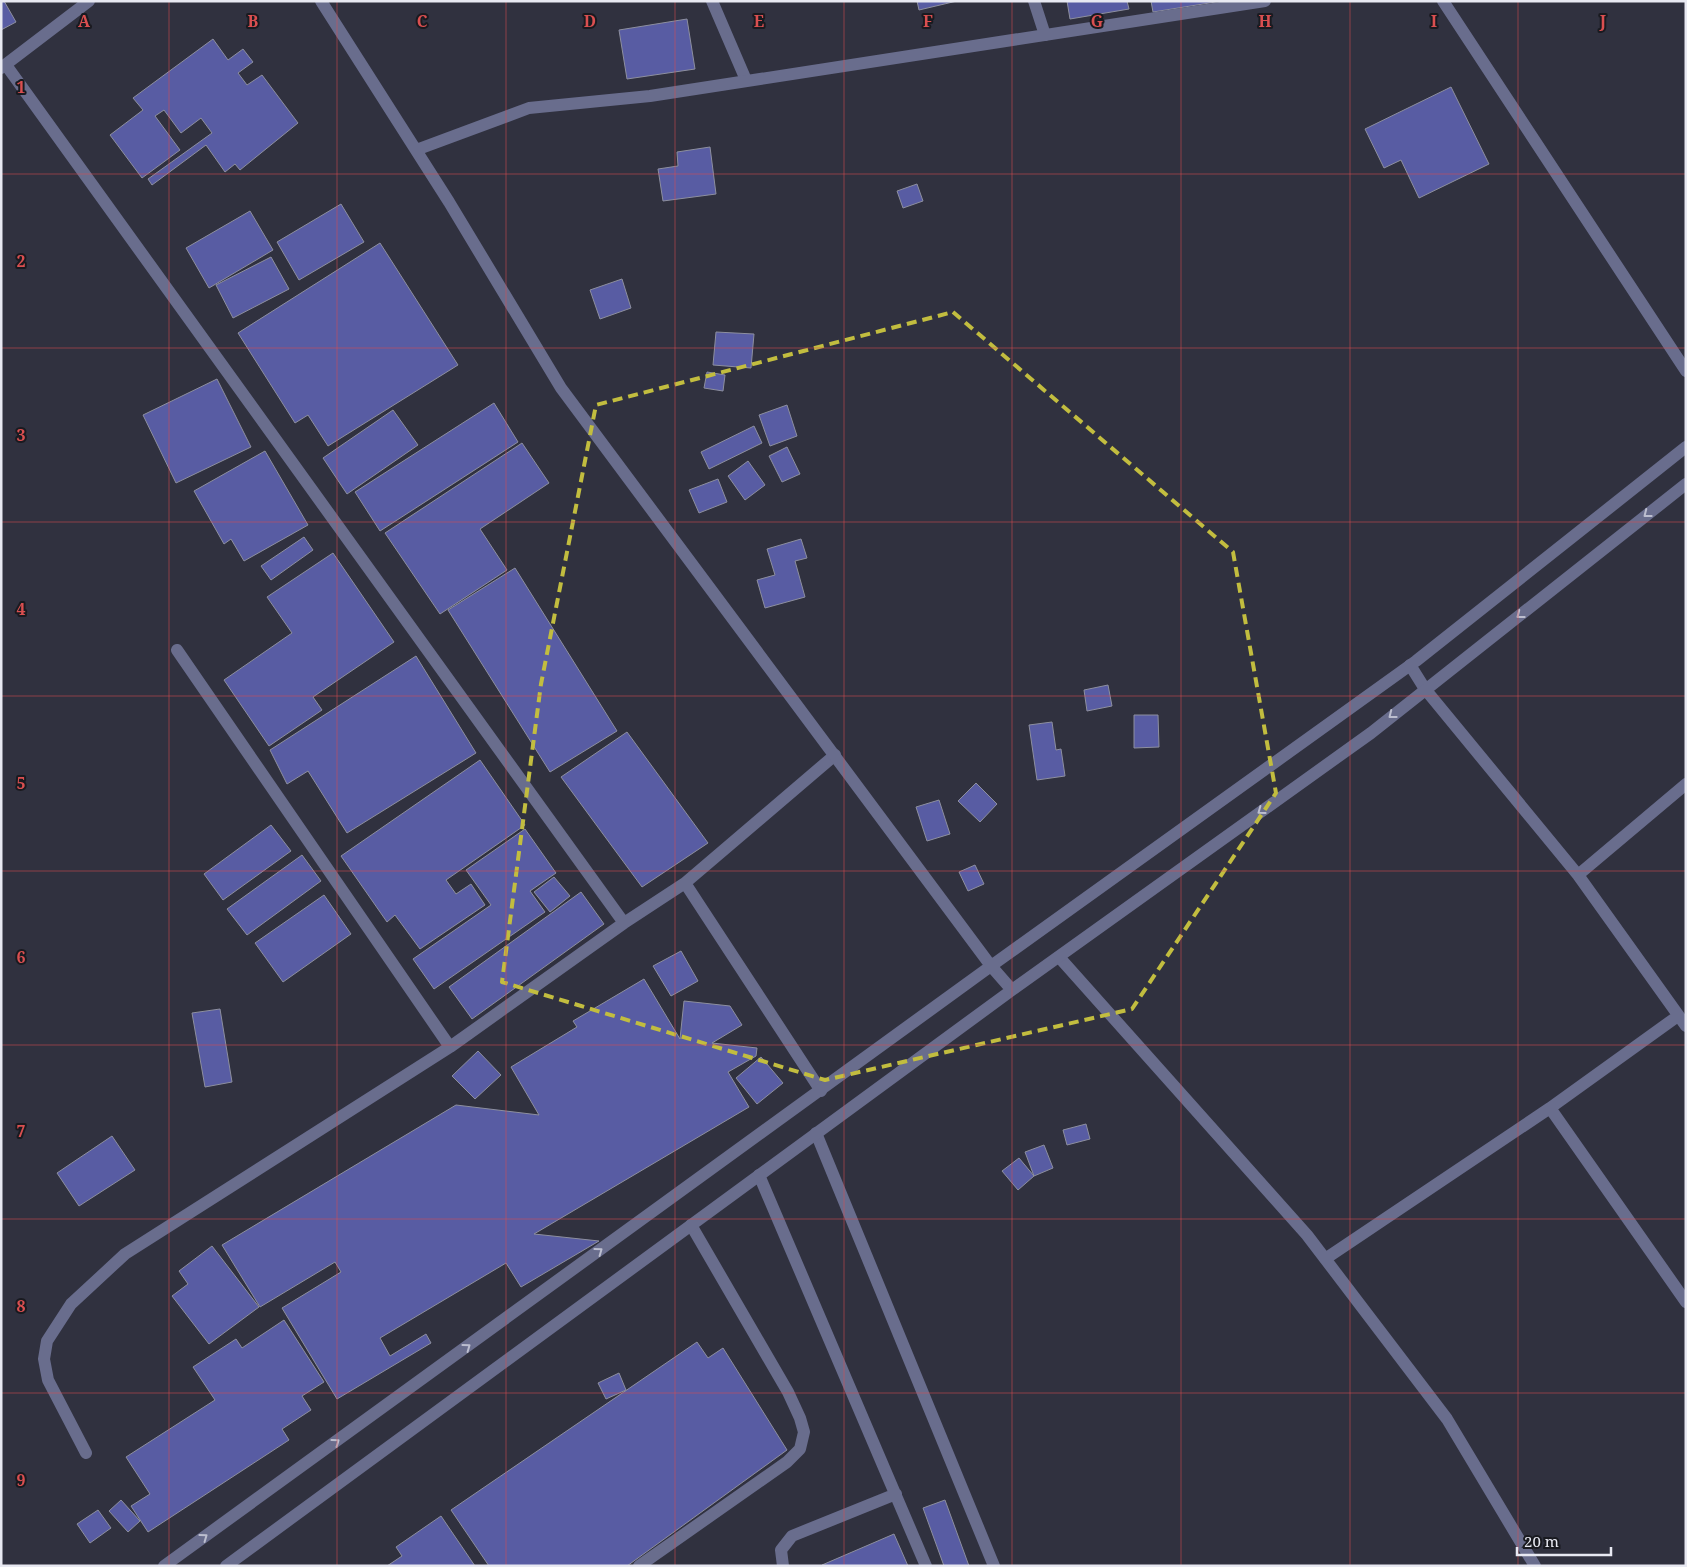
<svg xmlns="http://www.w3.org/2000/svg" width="1687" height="1567" font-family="'Noto Serif',serif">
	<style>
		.building { fill: #585ca3; stroke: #8d8f9f }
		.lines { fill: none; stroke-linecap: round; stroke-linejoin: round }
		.service { stroke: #696d8d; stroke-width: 12 }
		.minor { stroke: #696d8d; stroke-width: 12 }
		.tertiary { stroke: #696d8d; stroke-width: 12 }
		.oneway { stroke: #bcbecf }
		.marked { fill: none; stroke: #c2bd3f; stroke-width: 4; stroke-dasharray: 10 6; stroke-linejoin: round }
		.grid { fill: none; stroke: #da4f50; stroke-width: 1; stroke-opacity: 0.55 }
		.grid-label { font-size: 16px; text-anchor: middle; font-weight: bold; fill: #da4f50; stroke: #191a20; stroke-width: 4; stroke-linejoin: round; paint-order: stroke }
	</style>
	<rect width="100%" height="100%" fill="#30313f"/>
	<path class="building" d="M1,1H4L16,22L1,30Z
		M917,1H957L919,10Z
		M1067,1H1127L1129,9L1070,19Z
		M1151,1H1222L1153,12Z
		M687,19L695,69L627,79L619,30Z
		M213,39L228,60L243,49L253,62L238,73L247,85L262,75L298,123L240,170L235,164L225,172L206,145L152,185L148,179L212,133L201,118L181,133L164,110L155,116L180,150L142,178L110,135L143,110L133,98Z
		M1451,87L1489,164L1419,198L1401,160L1384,168L1365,129Z
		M710,147L716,194L663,201L658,169L678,166L677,152Z
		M917,184L923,201L903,208L897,191Z
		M341,204L364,242L299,280L277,242Z
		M250,211L273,250L209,288L186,248Z
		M380,243L458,365L328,446L308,415L295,423L238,333Z
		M271,257L289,289L233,318L216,285Z
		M622,279L631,308L600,319L590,290Z
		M716,332L754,334L751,368L713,365Z
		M707,372L725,375L723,391L704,388Z
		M217,379L251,447L176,483L143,415Z
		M494,403L518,442L380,531L355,492Z
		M787,405L797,436L770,446L759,415Z
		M393,410L418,445L347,494L323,458Z
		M754,426L762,443L709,469L701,452Z
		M522,443L549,483L480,529L507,570L440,614L385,533Z
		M787,447L800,474L782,482L769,456Z
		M265,451L308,525L244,561L231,539L224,544L194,491Z
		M748,461L765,485L745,500L728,476Z
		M718,479L727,502L699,513L689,490Z
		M304,537L313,550L271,580L261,566Z
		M801,539L807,558L795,561L805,597L765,608L757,580L775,575L767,549Z
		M333,553L394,642L313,697L322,710L269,746L224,680L292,633L267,597Z
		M515,568L617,731L550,772L448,610Z
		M416,656L476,753L347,833L308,771L287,784L270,750Z
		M1108,685L1112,706L1087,711L1084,690Z
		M1134,715H1158L1159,747L1134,748Z
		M1052,722L1056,750L1061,749L1065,776L1037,780L1029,725Z
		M627,732L708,843L642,887L561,777Z
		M480,760L525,825L446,880L456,894L471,884L485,905L420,949L395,915L387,922L341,856Z
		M976,783L997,804L980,822L958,801Z
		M939,800L950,834L927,841L916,807Z
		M271,825L291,851L223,900L204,874Z
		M525,829L556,873L530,891L545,912L434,989L413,959L491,905L466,870Z
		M302,855L321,881L247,935L227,909Z
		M975,865L984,884L968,891L959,872Z
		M554,877L570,896L550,912L534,892Z
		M581,892L604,924L472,1019L449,987Z
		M324,895L351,934L283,982L255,943Z
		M681,951L698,981L671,996L653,966Z
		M644,979L680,1039L684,1001L730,1006L742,1025L712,1043L757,1048L756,1056L728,1072L749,1107L534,1234L599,1241L521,1287L506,1263L380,1338L390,1356L426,1334L431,1343L337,1399L282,1308L341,1272L335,1262L260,1307L222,1245L456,1105L539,1115L511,1067L577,1027L573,1021Z
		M220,1009L232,1082L205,1087L192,1013Z
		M478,1051L501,1075L475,1099L452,1076Z
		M761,1057L783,1083L757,1104L736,1078Z
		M1086,1124L1090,1139L1067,1145L1063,1130Z
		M112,1136L135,1170L79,1206L57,1173Z
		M1044,1145L1053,1168L1034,1176L1025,1152Z
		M1019,1158L1034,1176L1018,1190L1002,1171Z
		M212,1246L259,1307L209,1344L172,1296L188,1284L179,1271Z
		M284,1320L324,1382L302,1396L311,1410L282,1429L289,1440L148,1532L131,1506L150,1494L126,1457L215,1400L193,1367L236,1339L242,1348Z
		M697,1342L708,1358L723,1348L787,1450L627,1566H489L451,1510Z
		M619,1373L626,1390L606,1399L598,1383Z
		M121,1500L140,1521L128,1532L109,1511Z
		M945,1500L969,1566H944L923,1508Z
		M98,1510L111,1528L90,1543L77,1524Z
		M441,1516L475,1566H387L402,1556L396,1547Z
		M894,1534L908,1566H823L822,1565Z"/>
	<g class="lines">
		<path class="service" d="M1443,1L1686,371"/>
		<path class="minor" d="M712,1L746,80
			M1034,1L1045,35
			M6,65L624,923
			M177,650L450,1047
			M1410,665L1425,689L1578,875L1686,1026
			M1578,875L1686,784
			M685,883L821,1091
			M1059,957L1307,1235L1447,1419L1535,1566
			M1678,1016L1550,1108L1686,1302
			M816,1133L994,1566
			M759,1175L926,1566
			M1325,1259L1550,1108
			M86,1453L48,1380L44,1359L47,1341L71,1304L125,1254L450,1047L624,923L685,883L835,755
			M639,1566L787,1462L800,1449L804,1432L800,1418L788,1392L691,1225
			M783,1566L781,1550L792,1536L896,1494"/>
		<path class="tertiary" d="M321,1L449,202L561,388L991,966L1012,990
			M1,68L89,1
			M416,150L529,108L650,96L1265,1
			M164,1566L991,966L1416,661L1686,447
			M226,1566L1012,990L1371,733L1686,484"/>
	</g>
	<defs><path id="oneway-chevron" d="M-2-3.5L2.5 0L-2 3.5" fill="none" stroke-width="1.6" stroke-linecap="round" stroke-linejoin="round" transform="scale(1.25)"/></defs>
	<g class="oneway">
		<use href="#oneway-chevron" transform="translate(1647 514) rotate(142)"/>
		<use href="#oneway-chevron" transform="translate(1520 615) rotate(142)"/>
		<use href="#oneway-chevron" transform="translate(1392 715) rotate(142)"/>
		<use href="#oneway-chevron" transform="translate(1261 811) rotate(144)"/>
		<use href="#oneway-chevron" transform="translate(599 1251) rotate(-36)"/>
		<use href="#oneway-chevron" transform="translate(467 1347) rotate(-36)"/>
		<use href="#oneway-chevron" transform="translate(336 1442) rotate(-36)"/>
		<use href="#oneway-chevron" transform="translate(204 1537) rotate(-36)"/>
	</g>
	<path class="marked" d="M953,312L1233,552L1276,793L1132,1009L825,1080L502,982L541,684L596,405Z"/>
	<path class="grid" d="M169,1V1566M337,1V1566M506,1V1566M675,1V1566M844,1V1566M1012,1V1566M1181,1V1566M1350,1V1566M1518,1V1566M1,174H1686M1,348H1686M1,522H1686M1,696H1686M1,871H1686M1,1045H1686M1,1219H1686M1,1393H1686"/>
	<g class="grid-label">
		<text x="84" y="27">A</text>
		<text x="253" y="27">B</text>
		<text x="422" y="27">C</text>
		<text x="590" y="27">D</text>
		<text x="759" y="27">E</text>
		<text x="928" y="27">F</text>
		<text x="1097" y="27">G</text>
		<text x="1265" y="27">H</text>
		<text x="1434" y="27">I</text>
		<text x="1603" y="27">J</text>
		<text x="21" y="93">1</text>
		<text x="21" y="267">2</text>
		<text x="21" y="441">3</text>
		<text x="21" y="615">4</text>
		<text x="21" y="789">5</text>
		<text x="21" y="963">6</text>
		<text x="21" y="1137">7</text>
		<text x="21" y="1312">8</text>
		<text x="21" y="1486">9</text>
	</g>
	<rect width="1687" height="1567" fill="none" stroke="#e8e9f2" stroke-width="5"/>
	<path d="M1517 1547v8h94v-8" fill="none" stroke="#e8e9f2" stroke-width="2.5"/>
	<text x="1524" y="1547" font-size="15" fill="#e8e9f2" stroke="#191a20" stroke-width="4" paint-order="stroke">20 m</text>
</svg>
